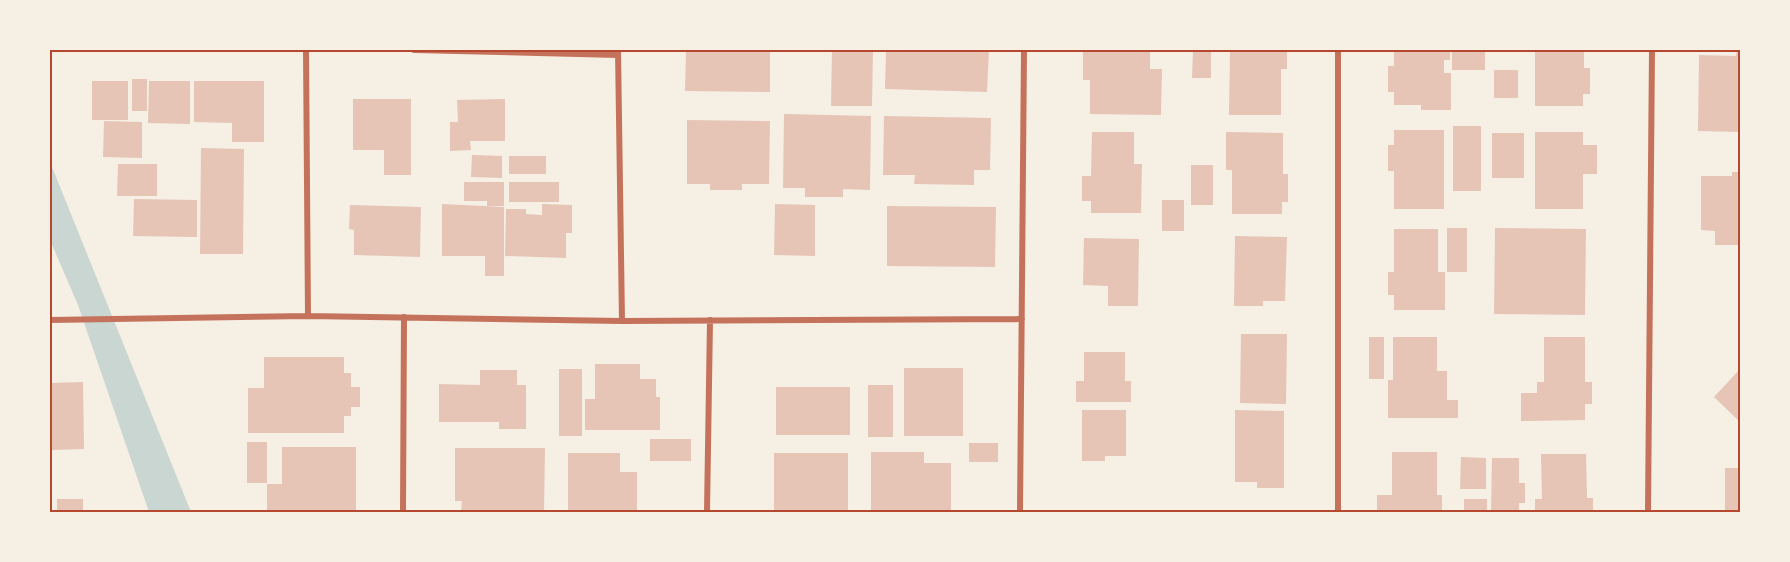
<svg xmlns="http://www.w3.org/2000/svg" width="1790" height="562" font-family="'Fira Sans',sans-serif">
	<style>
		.water { fill: #c9d6d2 }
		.building { fill: #e6c5b7 }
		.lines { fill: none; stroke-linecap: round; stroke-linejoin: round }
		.minor { stroke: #c5725c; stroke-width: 6 }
		.neatline { fill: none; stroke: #b5482f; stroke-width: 2 }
	</style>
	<rect width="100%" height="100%" fill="#f6efe4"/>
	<path class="water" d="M50,162L191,512H149L78,305L50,240Z"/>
	<path class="building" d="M686,50H770V92L685,91Z
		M832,50H873L872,106H831Z
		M886,50H989L987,92L885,89Z
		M1083,50H1150V69H1162L1161,115L1090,114V80H1083Z
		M1193,50H1211V78H1192Z
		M1230,50H1287V69H1281V115H1229Z
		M1394,50H1450V60H1444V73H1451V110H1421V105H1394V92H1388V66H1394Z
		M1452,50H1485V70H1452Z
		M1535,50H1584V68H1590V94H1583V106H1535Z
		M1737,50H1740V132L1698,131L1699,55L1736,56Z
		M1494,70H1518V98H1494Z
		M132,79H147V111H132Z
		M92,81H128V120H92Z
		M149,81H190V124L148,123Z
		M194,81H264V142H232V123L194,122Z
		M353,99H411V175H384V150H353Z
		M505,99V141H470L471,150L450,151V122H458L457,100Z
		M784,114L871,116L870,190L843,189V197H805V188H783Z
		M884,116L991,118L990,170H974V185L914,184L915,175H883Z
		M687,120L770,121L769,184H742V190H710V184H687Z
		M104,121L142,122V158L103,157Z
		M1453,126H1481V191H1453Z
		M1394,130H1444V209H1394V171H1388V145H1394Z
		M1092,132H1134V164H1142L1141,213H1091V201H1082V176H1091Z
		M1226,132L1283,133V174H1288V202H1282V214H1232V170H1226Z
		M1535,132H1583V145H1597V174H1583V209H1535Z
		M1492,133H1524V178H1492Z
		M201,148L244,149L243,254H200Z
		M472,155L502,156V178L471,177Z
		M509,156H546V174H509Z
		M118,164H157V196H117Z
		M1191,165H1213V205H1191Z
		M1732,172H1740V245H1715V231L1701,230V176H1732Z
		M464,182H504V206H487V201H464Z
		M509,182H559V202H509Z
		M134,199L197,200V237L133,236Z
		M1162,200H1184V231H1162Z
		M442,204L504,207V276H485V256H442Z
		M542,204L572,205V233H566V258L505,256L506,209H526V214L542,215Z
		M775,204L815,205V256L774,255Z
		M350,205L421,207L420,257L354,255V230L349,229Z
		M887,206L996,207L995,267L887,266Z
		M1447,228H1467V272H1447Z
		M1495,228L1586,229L1585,315L1494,314Z
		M1394,229H1438V272H1445V310H1394V295H1388V272H1394Z
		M1235,236L1287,237L1285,301H1263V306H1234Z
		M1084,238L1139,239L1138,306H1108V286L1083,285Z
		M1241,334H1287L1286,404L1240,403Z
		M1369,337H1384V379H1369Z
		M1393,337H1437V371H1447V400H1458V418H1388V380H1393Z
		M1544,337H1585V382H1592V404H1585V420L1521,421V393H1537V382H1544Z
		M1084,352H1125V381H1131V402H1076V381H1084Z
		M264,357H344V373H351V387H360V407H351V416H344V433H248V388H264Z
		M595,364H640V379H656V397H660V430H585V399H595Z
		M904,368H963V436H904Z
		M559,369H582V436H559Z
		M1740,369V422L1714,397Z
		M480,370H517V385H526V429H499V422H439V384L480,385Z
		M83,382L84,449L50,450V383Z
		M868,385H893V437H868Z
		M776,387H850V435H776Z
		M1082,410H1126V456H1105V461H1082Z
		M1235,410L1284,411V488H1257V482H1235Z
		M650,439H691V461H650Z
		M247,442H267V483H247Z
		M969,443H998V462H969Z
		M282,447H356V512H267V484H282Z
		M455,448H545L544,512H461L462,501H455Z
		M871,452H924V463H951V512H871Z
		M1392,452H1437V495H1442V512H1377V495H1392Z
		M568,453H620V472H637V512H568Z
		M774,453H848V512H774Z
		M1541,454H1586L1587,498H1593V512H1535V499H1542Z
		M1461,457L1486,458V489H1460Z
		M1492,458H1519V483H1525V503H1519V512H1491Z
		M50,467H52V512H50Z
		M1725,468H1740V512H1725Z
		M57,499H83V512H57Z
		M1464,499H1487V512H1464Z"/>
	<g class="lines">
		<path class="minor" d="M306,50L308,316
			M414,50L618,55
			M618,50L622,321
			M50,320L308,316L622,321L1022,319
			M403,512L404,317
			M707,512L710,320
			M1020,512L1024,50
			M1338,512V50
			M1648,512L1652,50"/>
	</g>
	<rect width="1790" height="562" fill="none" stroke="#f6efe4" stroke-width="102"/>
	<rect x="51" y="51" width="1688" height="460" class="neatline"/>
</svg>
